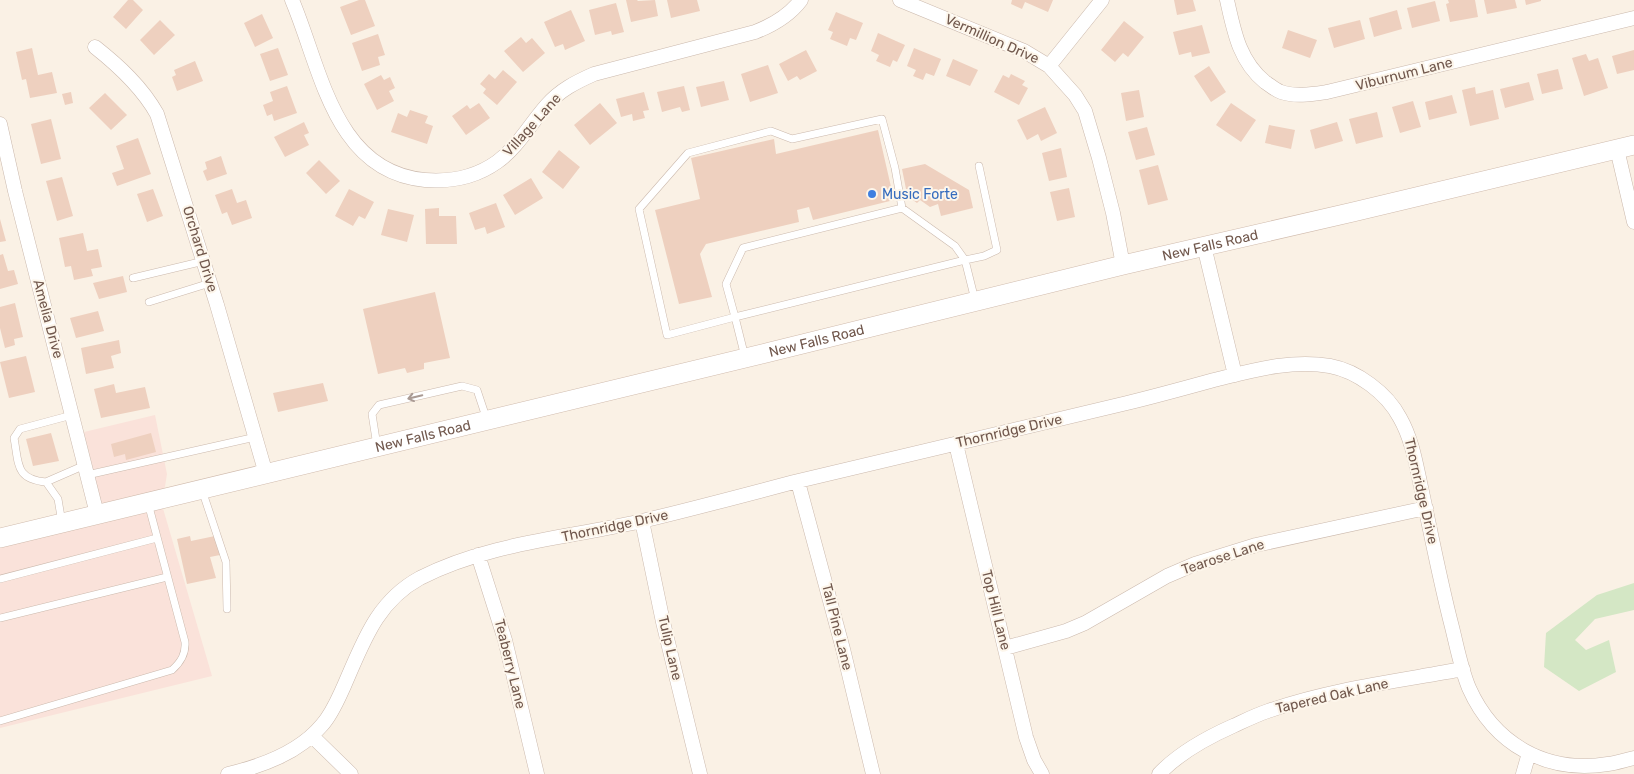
<svg xmlns="http://www.w3.org/2000/svg" width="1634" height="774" font-family="Rubik,sans-serif">
	<style>
		.commercial { fill: #fae2da }
		.green { fill: #d4e7c5 }
		.building { fill: #eed0bf }
		.lines { fill: none; stroke-linecap: round; stroke-linejoin: round }
		.service-casing { stroke: #cbb9ad; stroke-width: 8 }
		.minor-casing { stroke: #cbb9ad; stroke-width: 15 }
		.secondary-casing { stroke: #d0bbad; stroke-width: 20 }
		.service { stroke: #fff; stroke-width: 7 }
		.minor { stroke: #fff; stroke-width: 14 }
		.secondary { stroke: #fff; stroke-width: 19 }
		.oneway { stroke: #aa9b94 }
		.shop-dot { fill: #3f7fe0; stroke: #fdf6eb; stroke-width: 2 }
		.labels { text-anchor: middle; dominant-baseline: central; stroke-width: 4; stroke-linejoin: round; paint-order: stroke }
		.street-label { font-size: 14px; fill: #71584d; stroke: #fdf6eb }
		.shop-label { font-size: 14px; fill: #366cbe; stroke: #fdf6eb; text-anchor: start }
	</style>
	<rect width="100%" height="100%" fill="#faf1e5"/>
	<path class="commercial" d="M155,415L167,474L162,505L212,676L0,728V545L105,519L84,432Z"/>
	<path class="green" d="M1634,583V610L1595,619L1575,640L1586,650L1609,640L1616,672L1579,691L1544,667L1546,633L1597,595Z"/>
	<path class="building" d="M128,0H133L143,10L126,29L113,17Z
		M359,0H365L375,26L351,35L340,7Z
		M626,0H637L638,1L655,0L658,16L631,22Z
		M667,0H697L700,11L671,18Z
		M1012,0H1053L1048,12L1025,2L1022,9L1011,4Z
		M1174,0H1193L1196,11L1177,15Z
		M1448,0H1475L1478,17L1450,22L1446,4L1449,3Z
		M1484,0H1515L1517,8L1487,14Z
		M1525,0H1541V1L1526,5Z
		M1435,1L1440,21L1412,28L1407,8Z
		M616,3L624,32L612,35L611,31L595,35L589,10Z
		M571,10L585,41L565,50L563,44L555,47L544,22Z
		M1397,10L1402,29L1374,37L1369,18Z
		M836,12L863,23L856,40L850,38L847,46L830,39L833,32L828,30Z
		M262,14L273,38L255,47L244,23Z
		M160,20L175,35L154,55L140,40Z
		M1360,20L1365,39L1334,48L1328,28Z
		M1124,21L1144,37L1128,57L1123,53L1115,62L1101,50Z
		M1202,25L1210,53L1192,57L1191,52L1179,55L1173,32Z
		M1288,30L1317,40L1310,58L1282,48Z
		M878,33L905,45L897,62L893,60L890,67L876,61L879,55L871,51Z
		M378,34L385,55L378,57L380,65L362,71L352,43Z
		M521,37L526,43L532,38L545,53L523,72L504,51Z
		M32,48L38,75L52,72L57,93L30,98L26,79L22,80L16,52Z
		M278,48L288,75L270,81L260,54Z
		M914,48L941,59L934,76L926,73L923,80L913,76L916,70L907,66Z
		M806,50L817,71L800,80L797,76L788,81L779,64Z
		M1634,50V70L1617,74L1612,56Z
		M1586,54L1589,61L1598,58L1608,88L1584,96L1572,58Z
		M953,59L978,70L970,86L946,76Z
		M195,61L203,81L177,91L172,77L176,75L174,70Z
		M768,65L778,93L750,102L741,74Z
		M1209,66L1226,92L1211,102L1194,76Z
		M1558,69L1563,89L1542,94L1537,74Z
		M503,70L517,82L497,105L483,93L486,89L480,84L489,74L495,79Z
		M1011,74L1025,81L1022,85L1028,88L1019,105L994,92L1003,75L1009,78Z
		M381,75L384,80L390,77L395,88L389,91L394,101L377,110L364,84Z
		M724,81L729,100L701,107L696,87Z
		M1529,82L1534,100L1505,108L1500,89Z
		M287,86L297,113L274,121L272,114L267,116L263,105L273,101L270,92Z
		M684,86L690,110L682,112L680,107L662,112L657,92Z
		M1475,87L1476,94L1493,90L1499,119L1470,126L1462,90Z
		M1139,90L1144,117L1126,121L1121,93Z
		M71,92L73,103L65,105L62,94Z
		M644,92L649,110L643,111L645,118L633,121L632,114L621,117L616,99Z
		M105,93L127,115L111,130L89,108Z
		M1452,95L1457,113L1429,120L1425,102Z
		M1413,101L1421,127L1400,133L1392,107Z
		M479,103L490,118L466,135L452,116L467,105L470,109Z
		M600,103L617,123L590,145L574,125Z
		M1231,103L1256,120L1241,142L1216,125Z
		M1045,107L1057,133L1041,141L1038,134L1027,140L1017,120Z
		M410,110L428,116L425,123L433,126L427,144L391,132L398,113L407,117Z
		M1377,112L1383,137L1356,144L1349,119Z
		M51,119L61,159L41,164L31,124Z
		M304,122L309,133L304,135L309,145L285,157L274,137Z
		M1337,122L1343,141L1315,149L1310,130Z
		M1269,125L1295,130L1291,149L1265,143Z
		M1147,127L1155,155L1136,160L1128,132Z
		M878,130L894,200L813,220L809,207L797,210L799,222L706,244L700,254L712,297L679,304L655,210L700,199L691,158L774,139L776,154Z
		M138,138L151,174L117,186L112,173L124,169L116,146Z
		M1061,148L1067,177L1049,181L1042,153Z
		M559,150L580,167L563,189L542,172Z
		M221,156L227,174L207,181L203,171L207,169L205,162Z
		M319,160L340,181L326,194L306,173Z
		M925,164L969,190L973,208L941,216L938,204L930,207L920,200L917,203L907,196L911,192L909,189H906L902,169Z
		M1158,165L1168,200L1148,205L1139,170Z
		M62,177L73,216L57,221L46,181Z
		M531,178L543,198L515,215L503,195Z
		M1069,188L1075,217L1057,221L1050,192Z
		M153,189L163,216L147,222L137,194Z
		M232,189L237,203L246,200L252,218L232,225L227,212L222,214L215,195Z
		M349,189L374,202L365,219L359,216L353,226L335,216Z
		M496,203L505,227L487,234L485,227L475,230L469,213Z
		M439,208V216H456L457,244H426L425,209Z
		M388,209L414,215L407,242L381,235Z
		M0,219L6,241L0,242Z
		M83,233L87,251L98,249L102,267L91,269L93,276L74,280L71,266L65,267L59,238Z
		M3,254L8,271L14,270L18,284L0,289V255Z
		M123,276L127,292L99,299L93,283Z
		M435,292L450,358L424,363V369L407,373L405,368L378,374L363,309Z
		M15,303L23,337L14,339L15,345L5,348L0,328V307Z
		M98,311L104,331L76,338L70,318Z
		M119,340L121,353L111,356L114,368L86,374L81,348Z
		M26,356L35,392L9,398L0,362Z
		M323,383L328,401L278,412L273,393Z
		M114,384L116,393L145,387L150,408L101,418L94,389Z
		M51,433L59,461L33,466L26,439Z
		M151,433L156,452L126,460L125,454L114,457L111,444Z
		M190,536L191,541L215,536L220,555L210,557L216,578L187,584L177,539Z"/>
	<g class="lines">
		<g class="service-casing">
			<path id="service" d="M133,278L204,261
				M975,300L965,260L984,256L997,250L979,166
				M149,302L210,283
				M745,357L735,317L965,260L955,246L902,208L743,248L726,284L735,317L667,335L639,209L688,153L771,131L792,139L882,119L895,168L902,208
				M377,446L372,414L379,405L462,386L477,390L487,420
				M87,475L256,437
				M46,482C15,479 19,464 14,438L20,429L72,415
				M202,490L226,562L227,609
				M62,523L58,499L46,482L85,465
				M0,579L157,538
				M0,618L167,577
				M0,721L172,670C181,662 186,654 185,642L148,503"/>
		</g>
		<g class="minor-casing">
			<path id="minor" d="M292,0C321,68 334,172 425,180C451,182 476,177 497,162C518,147 530,124 547,105C560,90 576,82 594,74L755,32C773,25 789,16 801,0
				M900,0L1024,51L1049,66L1075,95L1085,111L1099,158L1113,213L1123,265
				M1227,0C1234,31 1239,61 1265,82C1270,85 1275,90 1281,92C1295,97 1313,94 1327,92L1634,18
				M95,47C119,66 142,87 157,114L217,305L266,474
				M1049,66L1102,0
				M0,124L15,191L97,514
				M1617,149L1634,222
				M1204,246L1235,375
				M956,444L1026,737L1034,760L1042,774
				M798,482L843,649L873,774
				M642,521L663,622L700,774
				M478,555L505,640L537,774
				M1005,648L1066,631L1085,623L1167,576L1195,564L1256,545L1426,508
				M312,736L351,774
				M228,774C262,766 299,753 322,725C332,714 338,699 344,686C363,643 376,602 420,578C490,542 571,538 646,520C696,508 745,495 794,482C905,455 1016,429 1127,403C1156,396 1185,388 1214,380C1251,371 1291,359 1330,366C1357,371 1387,393 1400,418C1412,439 1416,464 1421,487C1431,533 1440,581 1452,627C1457,647 1461,669 1469,688C1494,744 1546,774 1608,764C1616,763 1625,760 1634,758
				M1159,774C1179,753 1206,738 1233,726C1244,721 1256,715 1268,711C1331,689 1398,681 1463,669
				M1523,774L1529,753"/>
		</g>
		<g class="secondary-casing">
			<g id="secondary">
				<path id="s1" d="M0,538L770,352L1123,265L1353,212L1634,145"/>
			</g>
		</g>
		<use href="#service" class="service"/>
		<use href="#minor" class="minor"/>
		<use href="#secondary" class="secondary"/>
	</g>
	<defs><path id="oneway-shaft" d="M-6 0H5M1.5-3L5.5 0L1.5 3" fill="none" stroke-width="1.6" stroke-linecap="round" stroke-linejoin="round" transform="scale(1.25)"/></defs>
	<use class="oneway" href="#oneway-shaft" transform="translate(415 397) rotate(167)"/>
	<circle class="shop-dot" cx="872" cy="194" r="5"/>
	<g class="labels">
		<g class="street-label">
			<text transform="translate(992 39) rotate(24)">Vermillion Drive</text>
			<text transform="translate(1404 74) rotate(-14)">Viburnum Lane</text>
			<text transform="translate(532 125) rotate(-48)">Village Lane</text>
			<text stroke="none"><textPath href="#s1" startOffset="1245">New Falls Road</textPath></text>
			<text transform="translate(200 249) rotate(73)">Orchard Drive</text>
			<text transform="translate(48 319) rotate(75)">Amelia Drive</text>
			<text stroke="none"><textPath href="#s1" startOffset="840">New Falls Road</textPath></text>
			<text transform="translate(1009 431) rotate(-13)">Thornridge Drive</text>
			<text stroke="none"><textPath href="#s1" startOffset="435">New Falls Road</textPath></text>
			<text transform="translate(1421 491) rotate(77)">Thornridge Drive</text>
			<text transform="translate(615 526) rotate(-12)">Thornridge Drive</text>
			<text transform="translate(1223 557) rotate(-18)">Tearose Lane</text>
			<text transform="translate(996 610) rotate(76)">Top Hill Lane</text>
			<text transform="translate(837 627) rotate(76)">Tall Pine Lane</text>
			<text transform="translate(670 648) rotate(77)">Tulip Lane</text>
			<text transform="translate(510 664) rotate(76)">Teaberry Lane</text>
			<text transform="translate(1332 696) rotate(-13)">Tapered Oak Lane</text>
		</g>
		<g class="shop-label">
			<text x="882" y="194">Music Forte</text>
		</g>
	</g>
</svg>
